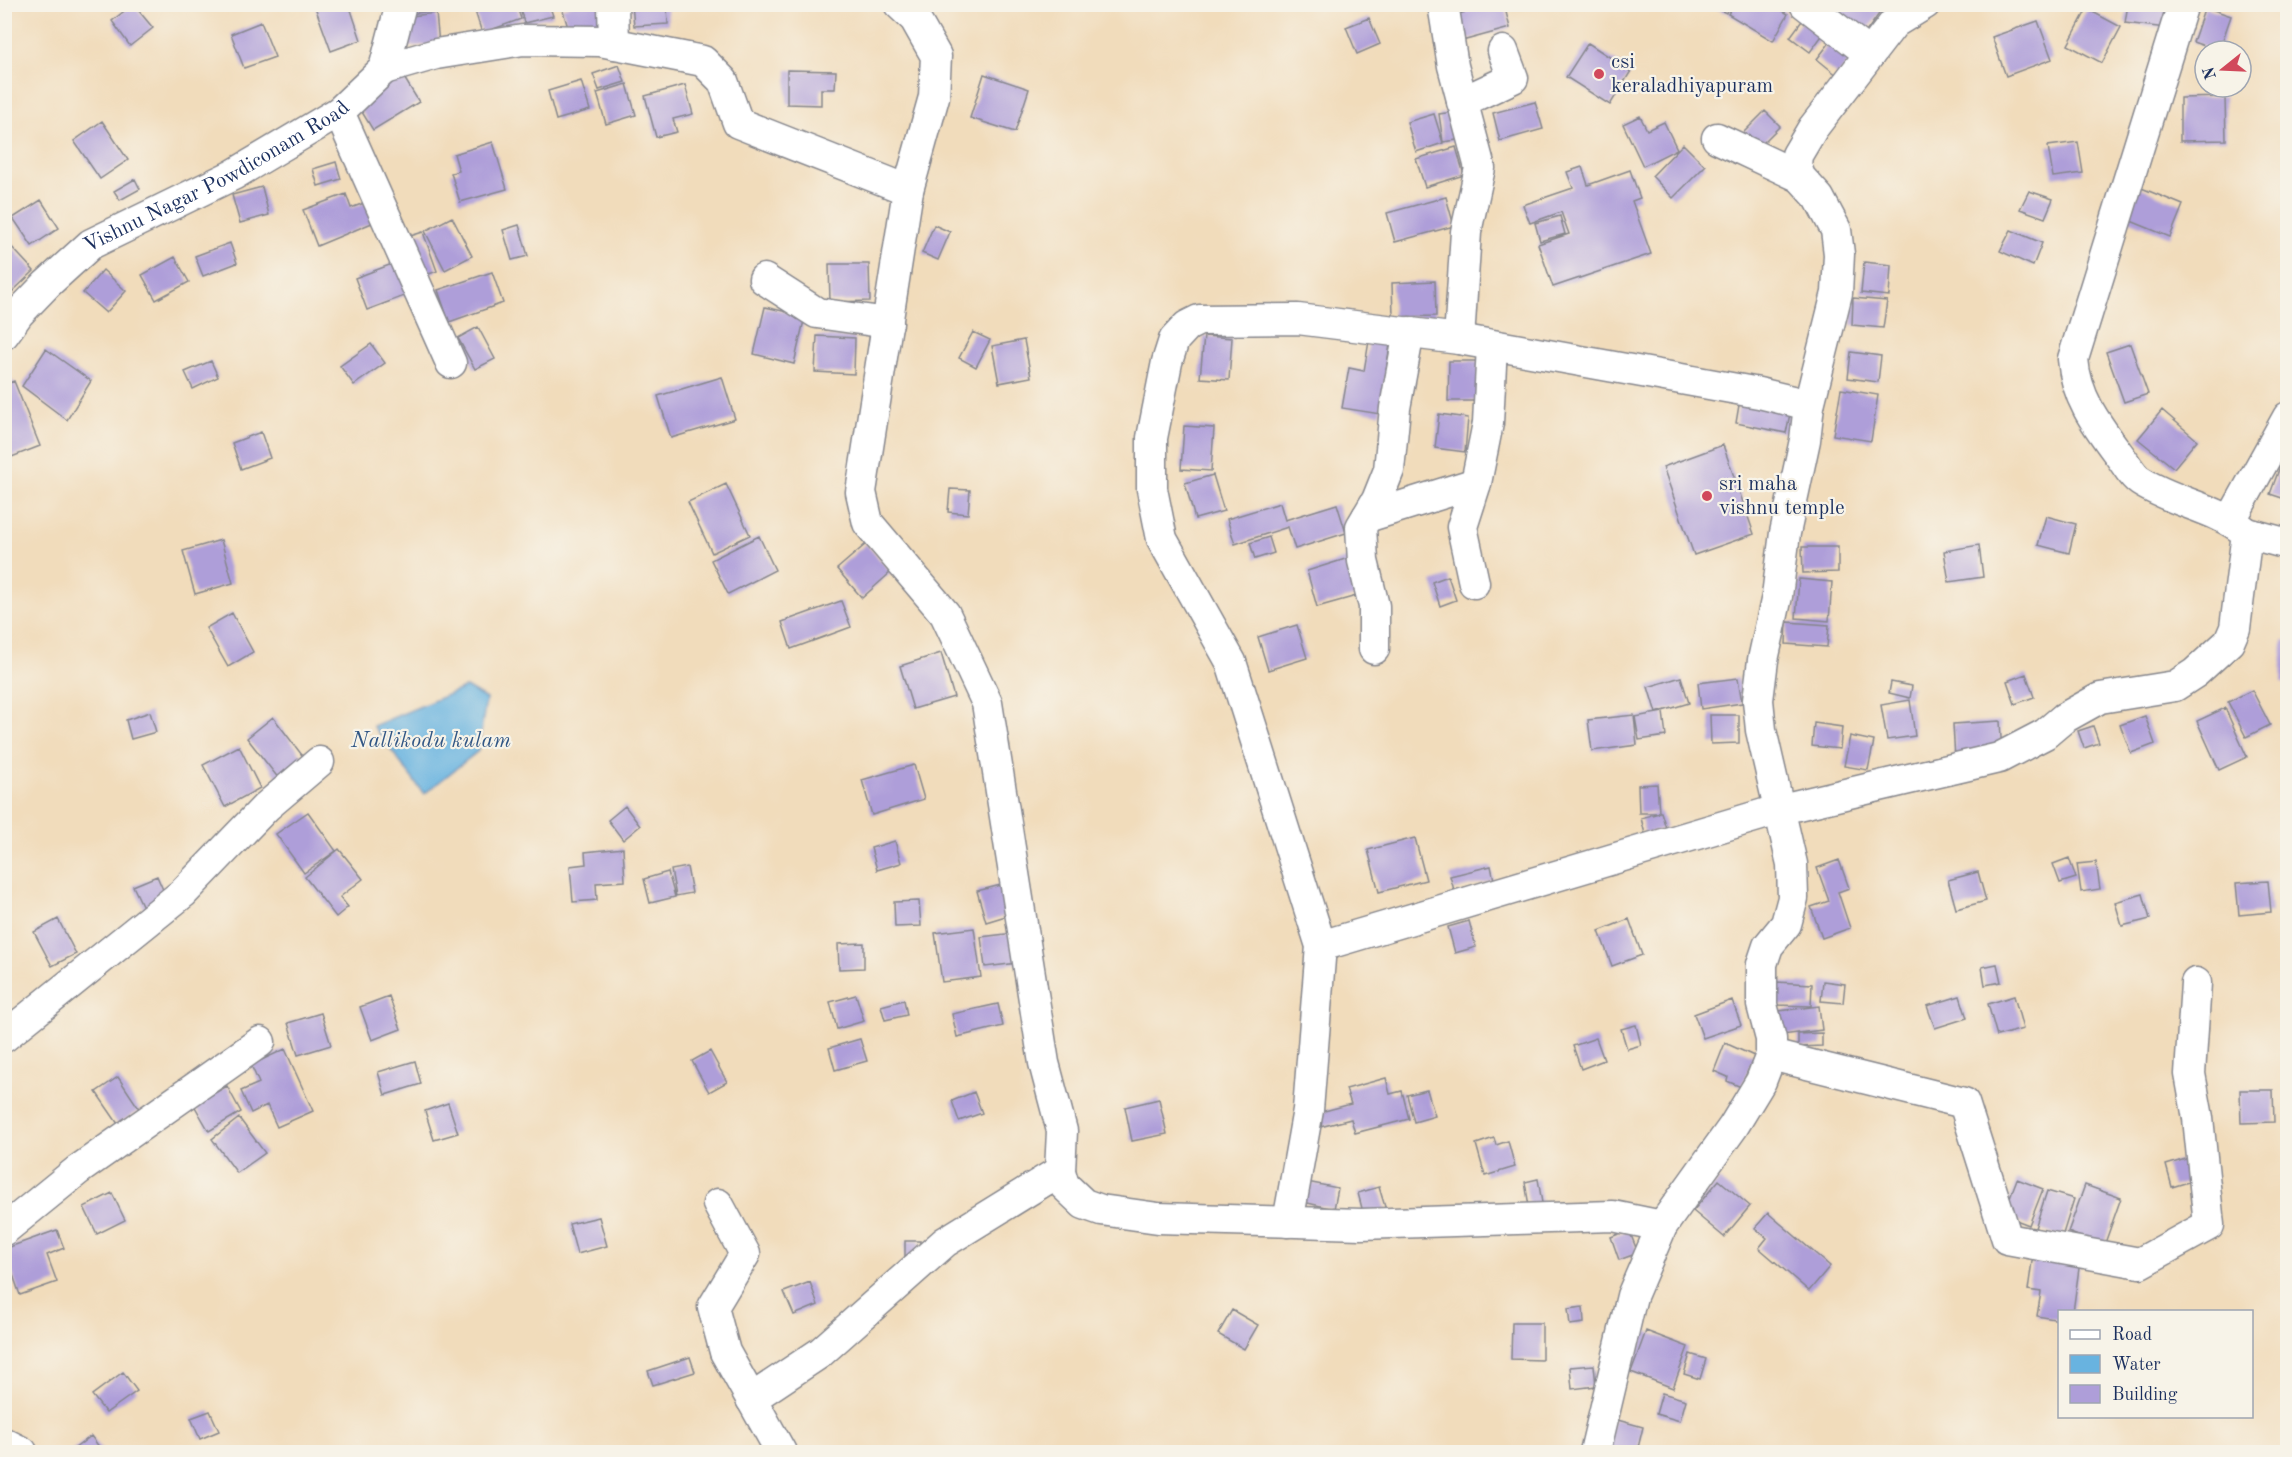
<svg xmlns="http://www.w3.org/2000/svg" width="2292" height="1457" font-family="'Old Standard TT',serif">
	<style>
		.water { fill: #68b3e0; stroke: #42719f; stroke-width: 1.5 }
		.building { fill: #ae9ed9 }
		.lines { fill: none; stroke-linecap: round; stroke-linejoin: round }
		.minor-casing { stroke: #86868c; stroke-width: 33 }
		.minor { stroke: #fff; stroke-width: 30 }
		.poi-dot { fill: #d1495b; stroke: #f7f3e8; stroke-width: 2 }
		.labels { text-anchor: middle; dominant-baseline: central; stroke-width: 4.5; stroke-linejoin: round; paint-order: stroke }
		.poi-label { font-size: 21px; fill: #1b2f5e; stroke: #f7f3e8; text-anchor: start }
		.street-label { font-size: 21px; fill: #1b2f5e; stroke: #f7f3e8 }
		.water-label { font-size: 22px; font-style: italic; fill: #325785; stroke: #f7f3e8 }
	</style>
	<rect width="100%" height="100%" fill="#f7f3e8"/>
	<filter id="ink" filterUnits="userSpaceOnUse"><feTurbulence type="fractalNoise" baseFrequency=".0167" numOctaves="2"/><feDisplacementMap in="SourceGraphic" scale="12" xChannelSelector="R" yChannelSelector="G"/><feConvolveMatrix kernelMatrix="1 2 1 2 8 2 1 2 1" color-interpolation-filters="sRGB"/></filter>
	<filter id="wash" filterUnits="userSpaceOnUse"><feTurbulence type="fractalNoise" baseFrequency=".008" numOctaves="4" result="noise"/><feDisplacementMap in="SourceGraphic" scale="24" xChannelSelector="R" yChannelSelector="G"/><feGaussianBlur stdDeviation="1.35" result="paint"/><feColorMatrix in="noise" values="0 0 0 0 0 0 0 0 0 0 0 0 0 0 0 0 0 1.4 0 .05"/><feComposite in="paint" operator="in"/></filter>
	<g filter="url(#wash)">
		<rect width="100%" height="100%" fill="#f1dcbb"/>
		<path class="water" d="M466,687L486,699L478,751L424,794L373,726Z"/>
		<g id="blocks">
			<path class="building" d="M133,4L153,28L130,46L112,21Z
				M314,4H349L361,40L331,51Z
				M407,4H437L438,10L409,14Z
				M495,4H516L521,19L482,33L475,11Z
				M519,4H549L553,16L524,23Z
				M575,4H599L605,24L570,34L562,8Z
				M632,4L667,6L668,24L634,26Z
				M1493,4H1504L1510,28L1462,41L1455,15Z
				M1707,4H1730L1726,13Z
				M1734,4H1772L1788,14L1773,41L1728,14Z
				M1834,4H1886L1864,35L1830,10Z
				M2128,4H2169L2166,28L2125,23Z
				M2205,7L2231,16L2219,51L2193,42Z
				M2087,9L2121,27L2102,63L2068,45Z
				M436,13L439,44L406,47L403,17Z
				M1807,14L1827,29L1810,52L1790,37Z
				M1369,18L1380,44L1357,54L1346,27Z
				M2038,21L2052,59L2006,76L1992,37Z
				M261,22L275,57L244,68L231,34Z
				M1838,32L1859,48L1838,76L1817,59Z
				M1588,43L1631,71L1610,105L1566,77Z
				M619,65L625,82L599,90L593,74Z
				M787,70L836,71L835,89H821V105L787,104Z
				M400,71L419,102L373,130L354,99Z
				M984,74L1029,89L1015,132L970,118Z
				M581,81L590,110L556,120L548,91Z
				M627,84L636,115L606,124L597,93Z
				M685,85L693,114L673,119L677,132L656,137L645,96Z
				M2225,97L2226,140L2180,141V98Z
				M1535,102L1543,129L1500,141L1493,113Z
				M1765,111L1780,126L1757,149L1742,134Z
				M1453,112L1457,140L1443,142L1439,114Z
				M1434,114L1443,143L1416,152L1407,122Z
				M1640,116L1647,130L1664,122L1677,149L1643,166L1623,124Z
				M102,121L128,160L100,179L74,141Z
				M493,142L507,189L460,202L451,173L459,171L454,154Z
				M2078,142L2083,173L2053,177L2048,146Z
				M1683,144L1705,166L1673,198L1652,176Z
				M1456,147L1464,175L1425,187L1416,159Z
				M336,162L341,179L318,186L313,169Z
				M1582,167L1588,185L1630,170L1640,198L1632,201L1651,254L1553,287L1538,244L1569,234L1561,212L1530,223L1523,205L1573,188L1567,172Z
				M135,179L140,189L120,200L114,191Z
				M262,187L269,215L240,223L232,195Z
				M2139,187L2183,205L2170,237L2126,219Z
				M2029,191L2053,199L2045,218L2020,209Z
				M346,194L351,208L372,200L379,220L317,246L303,210Z
				M1446,197L1454,226L1395,242L1387,213Z
				M41,200L59,228L32,246L13,218Z
				M1560,216L1565,234L1540,241L1535,223Z
				M452,217L472,256L445,270L425,231Z
				M519,225L528,256L512,260L503,230Z
				M934,225L950,232L938,260L922,253Z
				M2011,230L2042,243L2033,266L2000,251Z
				M423,232L437,271L418,278L404,238Z
				M230,243L237,263L203,276L195,256Z
				M9,244L34,271L12,292L4,283V248Z
				M175,257L189,282L156,300L142,275Z
				M400,261L412,293L367,310L355,278Z
				M1864,262L1891,265L1889,296L1861,293Z
				M829,264H869L870,301L830,302Z
				M103,270L126,291L106,313L83,293Z
				M492,272L503,303L449,322L438,290Z
				M1435,281L1436,316L1393,317L1392,283Z
				M1853,298L1887,301L1883,328L1852,325Z
				M765,307L805,316L794,364L754,354Z
				M478,327L495,359L475,369L458,338Z
				M973,332L990,340L976,367L959,358Z
				M817,336L855,338L854,374L815,372Z
				M1204,336L1232,338L1229,380L1200,378Z
				M1024,340L1031,377L999,383L992,346Z
				M1369,341L1390,344L1380,414L1342,408L1349,368L1364,371Z
				M371,344L385,363L354,385L340,366Z
				M2130,344L2148,394L2124,402L2106,352Z
				M46,349L91,381L67,420L22,386Z
				M1851,352L1881,356L1878,382L1848,378Z
				M211,361L218,377L193,389L185,372Z
				M1449,361H1479V401H1448Z
				M722,377L735,419L671,438L658,396Z
				M14,381L40,446L4,460V385Z
				M1841,389L1878,395L1871,441L1833,435Z
				M1740,399L1791,409L1786,433L1736,423Z
				M2162,410L2197,440L2174,468L2138,439Z
				M1439,414L1468,418L1465,452L1435,448Z
				M1184,426L1214,428L1211,471L1181,469Z
				M261,432L270,458L241,469L232,443Z
				M1723,445L1754,534L1694,555L1663,467Z
				M2285,453L2288,454V500L2270,494Z
				M1213,475L1224,511L1195,519L1185,483Z
				M726,484L750,535L712,553L688,502Z
				M950,489L970,490L968,514L948,512Z
				M1280,503L1285,520L1337,504L1346,533L1295,549L1288,527L1235,544L1227,519Z
				M2046,516L2076,524L2069,553L2038,545Z
				M759,536L775,570L728,594L711,560Z
				M1269,537L1274,553L1255,559L1250,543Z
				M221,540L233,583L195,594L183,551Z
				M866,544L891,572L862,598L837,569Z
				M1979,545L1983,577L1949,582L1944,551Z
				M1802,547H1838V572L1803,573Z
				M1355,556L1367,593L1317,607L1307,571Z
				M1448,576L1456,600L1440,606L1432,582Z
				M1799,579L1832,582L1829,621L1796,618Z
				M841,601L851,627L791,649L782,622Z
				M232,613L253,652L228,667L206,628Z
				M1787,622L1829,625L1827,647L1786,644Z
				M1297,625L1307,658L1268,670L1258,637Z
				M2283,640L2288,641V684L2281,683Z
				M941,653L954,697L913,709L900,666Z
				M2026,674L2034,697L2015,704L2007,681Z
				M1681,677L1689,703L1656,713L1648,687Z
				M1738,678L1742,703L1701,709L1698,683Z
				M1891,682L1912,686L1910,698L1889,693Z
				M2252,690L2270,725L2246,737L2228,702Z
				M1910,700L1915,736L1887,740L1881,705Z
				M2225,708L2247,757L2219,770L2197,721Z
				M150,712L156,732L131,739L126,720Z
				M1663,712L1666,736L1639,740L1635,717Z
				M1634,715L1637,745L1592,751L1588,720Z
				M1710,715H1739V743L1711,744Z
				M2145,716L2155,744L2131,753L2120,725Z
				M273,717L305,759L279,779L247,738Z
				M2000,721L2002,756L1955,759L1953,724Z
				M1814,723L1842,727L1840,749L1812,746Z
				M2093,726L2099,743L2084,748L2078,731Z
				M1850,736L1874,741L1868,770L1844,766Z
				M239,746L260,788L225,807L203,765Z
				M914,765L924,799L872,815L862,780Z
				M1657,784L1659,812H1661L1666,828L1645,834L1641,818L1659,813H1639L1638,785Z
				M625,806L640,826L623,840L608,820Z
				M308,812L336,851L304,873L276,834Z
				M1415,838L1426,880L1379,892L1368,850Z
				M895,841L901,863L877,870L871,848Z
				M623,848L625,881L596,883L597,900L573,902L570,866L586,864L585,852Z
				M339,849L363,879L340,897L348,907L336,917L305,877Z
				M2069,858L2076,878L2060,883L2053,864Z
				M1839,860L1849,888L1838,892L1850,928L1822,938L1811,907L1829,901L1817,868Z
				M2096,862L2100,889L2081,892L2077,864Z
				M1491,866L1494,880L1454,890L1450,876Z
				M687,867L692,893L676,896L671,870Z
				M668,872L675,897L650,903L644,879Z
				M1978,872L1986,901L1956,909L1948,880Z
				M157,876L167,899L144,909L133,886Z
				M2268,881L2271,912L2239,915L2236,883Z
				M1001,885L1009,915L986,922L977,891Z
				M2143,894L2150,919L2122,926L2115,902Z
				M919,901L921,926L895,927L894,902Z
				M58,919L76,954L52,966L34,932Z
				M1629,919L1642,955L1612,966L1599,931Z
				M1469,921L1476,947L1455,953L1448,927Z
				M974,928L981,977L942,982L935,933Z
				M1014,933L1018,963L985,967L981,937Z
				M864,943V968L839,969L838,944Z
				M1997,964L2001,982L1985,985L1982,967Z
				M1823,981L1845,984L1843,1003L1821,1001Z
				M1776,982L1812,984L1811,1006L1775,1005Z
				M856,995L864,1021L837,1029L830,1002Z
				M389,996L401,1029L372,1040L360,1007Z
				M1960,996L1967,1018L1935,1028L1927,1006Z
				M2014,996L2023,1029L1997,1036L1988,1004Z
				M904,1000L907,1015L885,1020L881,1006Z
				M1732,1000L1741,1025L1703,1038L1694,1014Z
				M998,1004L1003,1026L957,1037L952,1014Z
				M1819,1006L1822,1030L1782,1035L1779,1011Z
				M321,1013L331,1045L298,1055L288,1023Z
				M1636,1025L1641,1045L1627,1049L1621,1029Z
				M1822,1033V1046L1798,1047V1034Z
				M1596,1038L1604,1060L1581,1069L1573,1046Z
				M860,1039L867,1061L835,1070L829,1048Z
				M1725,1043L1754,1056L1741,1087L1727,1081L1728,1077L1714,1071Z
				M285,1049L313,1111L277,1127L267,1105L251,1113L241,1091L259,1083L251,1065Z
				M710,1051L727,1082L709,1092L692,1061Z
				M415,1061L421,1084L385,1095L378,1072Z
				M118,1077L140,1110L118,1124L96,1092Z
				M1386,1078L1390,1094L1402,1091L1409,1119L1355,1133L1351,1119L1320,1127L1317,1113L1351,1104L1346,1089Z
				M227,1086L241,1112L209,1131L194,1105Z
				M1427,1090L1435,1116L1414,1122L1407,1095Z
				M2240,1090H2273L2274,1122L2241,1123Z
				M974,1092L982,1113L959,1121L952,1101Z
				M1159,1099L1167,1134L1132,1141L1125,1107Z
				M448,1103L458,1133L434,1140L425,1111Z
				M239,1118L265,1153L237,1173L212,1139Z
				M1494,1138L1496,1145L1508,1141L1515,1167L1485,1176L1476,1144Z
				M2189,1158L2195,1180L2172,1187L2166,1165Z
				M1538,1179L1542,1203L1529,1206L1525,1182Z
				M2017,1179L2043,1189L2029,1225L2003,1215Z
				M1719,1180L1750,1206L1724,1237L1693,1211Z
				M1307,1182L1338,1188L1334,1209L1303,1202Z
				M2085,1185L2121,1198L2104,1246L2068,1232Z
				M1379,1187L1386,1210L1364,1216L1358,1193Z
				M2047,1191L2074,1199L2062,1237L2035,1228Z
				M112,1193L125,1220L97,1234L84,1207Z
				M1768,1213L1830,1266L1809,1291L1759,1248L1767,1238L1755,1228Z
				M599,1217L607,1246L577,1254L569,1224Z
				M57,1230L64,1248L47,1255L57,1282L20,1295L4,1249Z
				M1629,1230L1638,1253L1619,1260L1611,1237Z
				M905,1241H920L919,1260H905Z
				M2033,1254L2080,1261L2073,1312H2060V1320L2037,1316L2041,1292L2028,1290Z
				M810,1282L818,1305L794,1315L784,1292Z
				M1583,1307L1584,1323L1570,1325L1568,1309Z
				M1232,1310L1258,1325L1244,1349L1218,1334Z
				M1512,1323H1542V1360L1511,1359Z
				M1646,1331L1688,1347L1673,1388L1631,1372Z
				M1690,1354L1706,1359L1700,1379L1684,1374Z
				M690,1357L695,1372L653,1385L648,1371Z
				M1594,1365L1596,1386L1572,1389L1570,1367Z
				M123,1372L137,1391L106,1413L92,1395Z
				M1662,1393L1686,1400L1680,1421L1656,1414Z
				M210,1411L219,1431L200,1439L191,1418Z
				M1614,1419L1643,1427L1637,1452H1605Z
				M91,1436L103,1452H70Z"/>
		</g>
	</g>
	<g filter="url(#ink)">
		<use href="#blocks" fill-opacity="0" stroke="#86868c" stroke-width="1.5"/>
		<g class="lines">
			<g class="minor-casing">
				<g id="minor">
					<path d="M613,4L614,44"/>
					<path d="M899,4L915,19L936,56L934,97L908,190L861,492L868,523L945,614L987,703L1044,1063L1062,1131L1060,1171L1064,1185L1084,1204L1101,1210L1158,1218L1361,1224L1613,1216L1662,1226"/>
					<path d="M1443,4L1453,66L1480,168L1466,232L1459,339"/>
					<path d="M1805,4L1870,54"/>
					<path d="M2183,4L2073,359C2076,398 2097,425 2120,456C2126,464 2132,476 2140,481C2174,503 2216,507 2247,533"/>
					<path d="M384,69L436,54L523,40L600,41L703,61L723,81L738,123L908,190"/>
					<path d="M1462,102L1513,78L1503,51"/>
					<path d="M339,112L451,363"/>
					<path d="M1717,138L1800,177"/>
					<path d="M764,279L817,313L888,323"/>
					<path id="s1" d="M4,334L19,313L47,284L91,244L233,175L339,112L384,69L401,4"/>
					<path d="M1367,517L1476,483"/>
					<path d="M2231,520L2288,417"/>
					<path d="M1474,583L1462,527L1476,483L1488,423L1492,346"/>
					<path d="M1374,649V606L1363,561L1361,527L1377,500L1389,470L1395,408L1409,332"/>
					<path d="M1321,946L1781,809L1999,758L2045,734L2064,718L2100,698L2175,686L2195,673L2229,642L2235,628L2247,533L2288,544"/>
					<path d="M4,1037L183,893L266,807L319,762"/>
					<path d="M1771,1055L1964,1103L2007,1239L2140,1263L2209,1225L2198,1118L2190,1074L2196,983"/>
					<path d="M718,1204L745,1254L713,1307L725,1352L781,1452"/>
					<path d="M1288,1222L1308,1110L1321,946L1231,662L1162,539L1152,489V438L1167,362L1174,340L1187,326L1199,320L1298,319L1459,339L1759,393L1809,405"/>
					<path d="M4,1230L78,1170L260,1042"/>
					<path d="M751,1399L820,1353L945,1242L1060,1171"/>
					<path d="M4,1443L22,1452"/>
					<path d="M1595,1452L1632,1296L1662,1226L1733,1127L1761,1081L1771,1055V1039L1762,1005V964L1768,946L1786,924L1793,898L1792,864L1761,730L1758,700L1763,660L1777,596L1785,533L1805,440L1809,405L1837,293L1839,254L1836,230L1819,198L1800,177L1796,165L1797,155L1813,128L1894,23L1925,4"/>
				</g>
			</g>
			<use href="#minor" class="minor"/>
		</g>
	</g>
	<g class="poi-dot">
		<circle cx="1599" cy="74" r="6"/>
		<circle cx="1707" cy="496" r="6"/>
	</g>
	<g class="labels">
		<g class="poi-label">
			<text x="1611" y="62">csi<tspan x="1611" dy="24">keraladhiyapuram</tspan></text>
			<text x="1719" y="484">sri maha<tspan x="1719" dy="24">vishnu temple</tspan></text>
		</g>
		<g class="street-label">
			<text stroke="none"><textPath href="#s1" startOffset="268">Vishnu Nagar Powdiconam Road</textPath></text>
		</g>
		<g class="water-label">
			<text x="431" y="741">Nallikodu kulam</text>
		</g>
	</g>
	<rect width="2292" height="1457" fill="none" stroke="#f7f3e8" stroke-width="24"/>
	<rect x="2058" y="1310" width="195" height="108" fill="#f7f3e8" stroke="#9fa5b1" stroke-width="1.5"/>
	<rect x="2070" y="1330" width="30" height="9" fill="#ffffff" stroke="#9fa5b1" stroke-width="1.5"/>
	<text x="2112" y="1340" font-size="18" fill="#1b2f5e">Road</text>
	<rect x="2070" y="1355" width="30" height="18" fill="#68b3e0" stroke="#9fa5b1" stroke-width="1.5"/>
	<text x="2112" y="1370" font-size="18" fill="#1b2f5e">Water</text>
	<rect x="2070" y="1385" width="30" height="18" fill="#ae9ed9" stroke="#9fa5b1" stroke-width="1.5"/>
	<text x="2112" y="1400" font-size="18" fill="#1b2f5e">Building</text>
	<g transform="translate(2223 69) rotate(252)"><circle r="28" fill="#f7f3e8" stroke="#9fa5b1" stroke-width="1.5"/>
	<path d="M0-4.5L10 22L0 15L-10 22Z" fill="#d1495b"/>
	<text y="-9" font-size="16" font-weight="bold" text-anchor="middle" fill="#1b2f5e">N</text>
	</g>
</svg>
